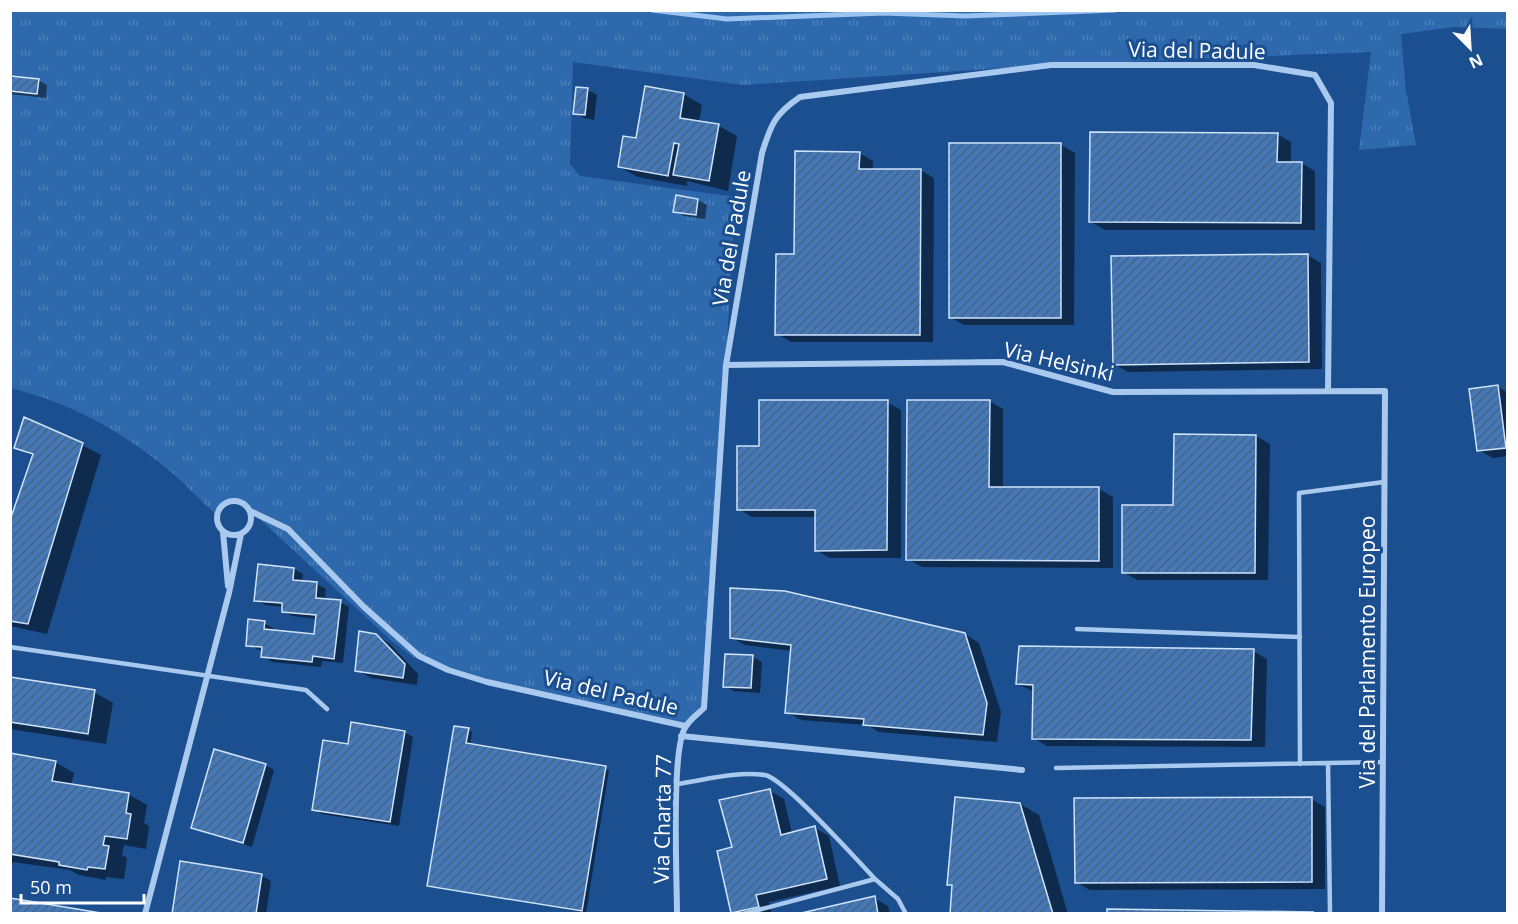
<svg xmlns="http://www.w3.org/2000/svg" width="1518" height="924" font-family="'Open Sans',sans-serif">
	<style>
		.grass { fill: url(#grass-tufts) }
		.shadow { fill: #0007 }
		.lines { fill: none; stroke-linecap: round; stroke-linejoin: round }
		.stream { stroke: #9cc4f0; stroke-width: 5 }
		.building { fill: url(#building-hatch); stroke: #cfe3fa; stroke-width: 1.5 }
		.lane { stroke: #a9c9ee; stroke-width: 4.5 }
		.street { stroke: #a9c9ee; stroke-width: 6 }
		.labels { text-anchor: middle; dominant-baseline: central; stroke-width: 6; stroke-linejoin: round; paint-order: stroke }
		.street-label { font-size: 21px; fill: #fff; stroke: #1b4f8f }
	</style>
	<defs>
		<pattern id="grass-tufts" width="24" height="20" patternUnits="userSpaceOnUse" patternTransform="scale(1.5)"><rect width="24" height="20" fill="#2e69ad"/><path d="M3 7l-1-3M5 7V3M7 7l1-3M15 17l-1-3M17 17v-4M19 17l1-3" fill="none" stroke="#4d80b9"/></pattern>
		<pattern id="building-hatch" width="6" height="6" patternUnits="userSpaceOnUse" patternTransform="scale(1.5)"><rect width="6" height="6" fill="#4478b7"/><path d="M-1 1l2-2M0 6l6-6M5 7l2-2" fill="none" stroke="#486282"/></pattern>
	</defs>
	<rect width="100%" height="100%" fill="#1b4f8f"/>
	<path class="grass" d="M1507,10L1508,29L1454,27L1401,34L1406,91L1416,145L1359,150L1371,52L1051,65L743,85L573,62L570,164L580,176L736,197L704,708L685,726L487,682L419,656L414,658L393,642L243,504L228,502L217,515C199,500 184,482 166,468C119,429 69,403 11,388L10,11Z"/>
	<path class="shadow" d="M10,77L38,80L47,85L46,98L10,94Z
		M588,90L597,95L594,120L584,118L575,113Z
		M683,94L702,105L699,122L719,126L737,136L728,191L687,181V186L638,177L619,167L637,140Z
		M1277,134L1291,142V163H1301L1315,171V230H1105L1091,222Z
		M1061,145L1075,153L1074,325H964L950,317Z
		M859,153L873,161V170H920L934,178L933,342H791L777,334L796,255Z
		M698,200L707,205L705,219L684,216L675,211Z
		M1307,255L1321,263L1322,369L1128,372L1114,364Z
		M1498,387L1508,393V456L1493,458L1479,450Z
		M989,401L1003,409V489H1099L1113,497V568L922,567L908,559Z
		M887,402L901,410V558H830L816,550V517H752L739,509L761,448Z
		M1256,436L1270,444L1268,580H1137L1123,572L1175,506Z
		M82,445L101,455L47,634L10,626V525L34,457L16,447Z
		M294,569L303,574L302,582L317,584L326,589L325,600L340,602L349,607L343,663L322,661L321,667L272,662L263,656V651L247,645L264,623L273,628V632L315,636L317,619L292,616L283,611L284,607L265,605L256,600Z
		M965,634L979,643L1001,712L997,742L879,732L867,725L801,720L787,712L792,651L745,645L731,637Z
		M376,635L390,644L418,674L417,685L371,678L357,670Z
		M1253,651L1267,659L1265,747L1047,746L1033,738L1035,692L1017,684Z
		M753,657L762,662L760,693L734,691L725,686Z
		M10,679L94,692L113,703L106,744L10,729Z
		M468,730L472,732L470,745L609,770L586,913L428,885Z
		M404,732L413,737L399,826L322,814L313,809L349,745Z
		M10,754L55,762L74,773L71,785L128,794L147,805L144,823L149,826L146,849L124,845L122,855L127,858L124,879L106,877V880L79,875L70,870L13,862L10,867Z
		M265,765L274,770L252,847L193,827Z
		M770,791L784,799L792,833L815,828L829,836L840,886L769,902L772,914H735L732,912L733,848Z
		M1311,799L1325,807V889L1090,890L1076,882Z
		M1020,804L1039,815L1068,914H952L954,887L948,884Z
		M181,863L262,876L271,881L266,914H173Z
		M874,898L888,906L890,914H804Z
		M1109,911L1297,914H1109Z"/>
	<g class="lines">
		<path class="stream" d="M652,10L727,19L884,13L965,16L1115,10"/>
	</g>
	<path class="building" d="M10,76L39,79L37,94L10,91Z
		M645,86L684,93L680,118L719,124L709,181L673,175L679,144L674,143L668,176L618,167L623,136L636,138Z
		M576,87L588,88L585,115L573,114Z
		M1090,132L1278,133L1277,162H1302L1301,223L1089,222Z
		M949,143H1061V318H949Z
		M795,151L860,152L859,169H921L920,335H775L776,254H794Z
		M676,195L698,199L696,215L673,212Z
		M1308,254L1309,362L1113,365L1111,256Z
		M1498,385L1506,448L1477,451L1469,389Z
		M759,400H888L887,550L815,551V510H737V446H759Z
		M907,400H990L989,487H1099V561L906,560Z
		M24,417L83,443L28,624L10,621V520L33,454L14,448Z
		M1174,434L1256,435L1255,573H1122V505H1173Z
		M258,564L294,568L293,580L317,582L316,598L341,600L334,659L313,656L312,662L261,657L262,647L246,646L248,619L265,621L264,629L314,634L316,615L282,612V603L254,601Z
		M730,588L785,591L965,633L987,703L983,735L863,725L864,719L785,713L791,645L730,638Z
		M359,631L376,634L405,664L403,678L355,671Z
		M1019,646L1254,649L1251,740L1032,739L1033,685L1016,684Z
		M725,654L753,655L751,688L723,687Z
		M10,677L95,690L88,734L10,722Z
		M351,722L405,731L390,822L312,810L323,740L348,744Z
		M454,726L469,728L466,743L606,766L582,911L427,886Z
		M214,749L266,764L243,843L191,828Z
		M10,753L56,761L52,781L129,793L126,813L131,814L127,839L105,836L103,845L109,846L105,869L88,867L87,870L59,865V862L10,854Z
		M770,789L781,835L815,826L827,879L756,895L759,907L731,913L717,851L732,847L719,800Z
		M955,797L1020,803L1053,914H950L952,885H947Z
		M1312,797V882L1075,883L1074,798Z
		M180,861L262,874L256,914H172Z
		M875,896L878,914H797Z
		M10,898L101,913L10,914Z
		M1107,909L1314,912L1107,914Z"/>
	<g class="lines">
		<path class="lane" d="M1077,629L1300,637
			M10,647L306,690L327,709
			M1328,763L1330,914
			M1300,764L1299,493L1384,482
			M1056,768L1383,762
			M677,784C705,780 736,771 765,775C785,779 857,860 875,879
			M743,914L875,879L898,899L906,914"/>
		<path class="street" d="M726,365L1003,362L1113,392L1385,391L1382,914
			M217 518a17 17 0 1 1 34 0a17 17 0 1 1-34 0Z
			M250,511L288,529L364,607L419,656L448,670L487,682L685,726
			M223,532L228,586
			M681,736L1022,770
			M145,914L229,593L241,534
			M677,914C677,879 671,751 685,728C689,720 698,714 704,708L726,365L762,153C771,124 775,114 800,97L1051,65H1254L1315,75L1331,103L1328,391"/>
	</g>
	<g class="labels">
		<g class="street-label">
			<text transform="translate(1197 50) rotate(1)">Via del Padule</text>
			<text transform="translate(731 238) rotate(-80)">Via del Padule</text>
			<text transform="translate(1059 361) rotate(13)">Via Helsinki</text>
			<text transform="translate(1367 652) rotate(-90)">Via del Parlamento Europeo</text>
			<text transform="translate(611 692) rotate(13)">Via del Padule</text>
			<text transform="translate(662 819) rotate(-89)">Via Charta 77</text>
		</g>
	</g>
	<rect width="1518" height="924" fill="none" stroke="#ffffff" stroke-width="24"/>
	<g transform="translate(1470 48) rotate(156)" stroke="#1b4f8f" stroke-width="4.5" paint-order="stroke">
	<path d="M0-4.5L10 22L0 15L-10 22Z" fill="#ffffff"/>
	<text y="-9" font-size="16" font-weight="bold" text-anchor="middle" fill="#ffffff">N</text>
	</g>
	<path d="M21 894v9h123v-9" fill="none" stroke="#ffffff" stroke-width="3"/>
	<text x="30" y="894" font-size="18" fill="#ffffff" stroke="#1b4f8f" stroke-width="4.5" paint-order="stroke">50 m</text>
</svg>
